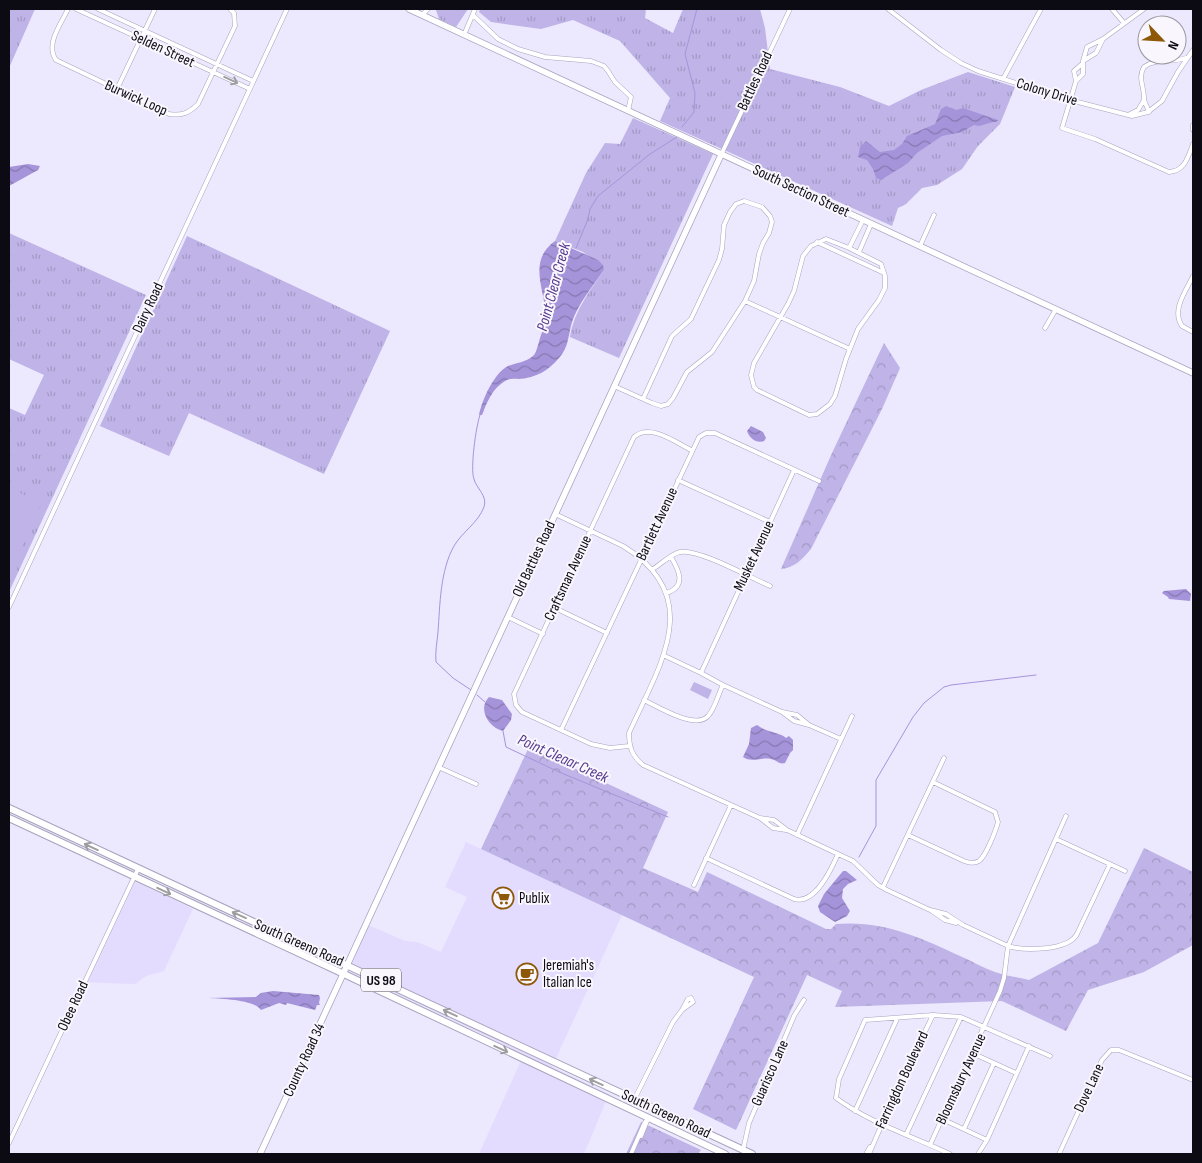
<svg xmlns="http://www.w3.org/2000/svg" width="1202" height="1163" font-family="'Sofia Sans Condensed',sans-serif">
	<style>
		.built { fill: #e3dcff }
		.grass { fill: url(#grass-tufts) }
		.forest { fill: url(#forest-crowns) }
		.park { fill: #bfb3e7 }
		.water { fill: url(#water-waves) }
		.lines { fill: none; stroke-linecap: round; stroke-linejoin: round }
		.stream { stroke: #a694db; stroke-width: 1 }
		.street-casing { stroke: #a9a3be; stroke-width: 5 }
		.secondary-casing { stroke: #a9a3be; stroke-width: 7 }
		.primary-casing { stroke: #a9a3be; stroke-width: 8 }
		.street { stroke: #fff; stroke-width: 4 }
		.secondary { stroke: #fff; stroke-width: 5.5 }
		.primary { stroke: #fff; stroke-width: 6 }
		.oneway { stroke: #9e9da1 }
		.labels { text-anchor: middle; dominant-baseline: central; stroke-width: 4; stroke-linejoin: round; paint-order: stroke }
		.shield { fill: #f9f7fd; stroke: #535159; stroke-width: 1 }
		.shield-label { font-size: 14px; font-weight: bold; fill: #0c0a13 }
		.street-label { font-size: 15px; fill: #0c0a13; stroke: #f9f7fd }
		.poi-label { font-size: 15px; fill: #0c0a13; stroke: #f9f7fd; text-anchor: start }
		.water-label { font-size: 16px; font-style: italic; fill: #563a8f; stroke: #f9f7fd }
	</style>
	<defs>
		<pattern id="grass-tufts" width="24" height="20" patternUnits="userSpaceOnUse" patternTransform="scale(1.25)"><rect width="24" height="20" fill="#bfb3e7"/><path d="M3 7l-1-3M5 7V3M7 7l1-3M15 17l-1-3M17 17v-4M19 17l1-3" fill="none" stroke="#a399c5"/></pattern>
		<pattern id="forest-crowns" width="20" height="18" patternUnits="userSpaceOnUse" patternTransform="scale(1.25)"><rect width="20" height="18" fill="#bfb3e7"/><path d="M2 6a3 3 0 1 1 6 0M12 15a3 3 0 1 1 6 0" fill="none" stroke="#a399c5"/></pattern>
		<pattern id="water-waves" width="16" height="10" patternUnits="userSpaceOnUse" patternTransform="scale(1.25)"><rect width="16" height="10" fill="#a694db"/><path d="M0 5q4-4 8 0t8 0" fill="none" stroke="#8677b0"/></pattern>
	</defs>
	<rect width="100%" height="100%" fill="#ece8fe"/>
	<path class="built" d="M466,842L622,915L552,1067L609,1094L584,1154H479L524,1054L349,971L368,925L405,941L417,942L441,952L467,897L445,887Z
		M130,879L193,909L164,971L146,976L135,984L82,982Z"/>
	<path class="grass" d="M9,9H35L9,68Z
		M437,9H468L456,27L439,19L436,10Z
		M480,9H646L645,18L673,33L683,9H760L765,28L770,69L840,87L889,106L921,90L968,72L1015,87L1000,124L978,146L962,169L937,185L922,188L906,204L898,208L892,226L660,121L670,98L620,41L573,20L541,29L491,22L479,12Z
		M633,118L713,154L619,358L570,337C574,311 590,291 604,270L583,252L555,241L586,173L605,143L620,144Z
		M9,233L146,295L9,592V408L25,415L44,375L9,359Z
		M187,236L390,331L324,474L189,413L169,456L100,426Z"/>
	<path class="forest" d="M884,343L900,368L882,409L811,549C802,559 795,568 781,569L832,453Z
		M529,747L668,812L643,868L698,892L707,872L826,929H831L836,924C882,920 920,937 960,956C972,961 983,968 995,972C1006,976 1018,977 1029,980L1098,943L1144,848L1193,872V945L1144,972L1088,990L1066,1031L1002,1001L835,1007L842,991L807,975L736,1130L693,1109L754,977L481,849Z
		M641,1122L701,1150L698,1154H626Z"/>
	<path class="park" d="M9,488L42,503L9,573Z
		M694,682L712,690L708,699L690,690Z"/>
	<path class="water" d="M946,106L956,110L963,108L998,120L996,122H993L979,126L974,125L962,132L942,136L917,153L908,163L881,180L876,178L873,169L867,160L858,157L860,147L866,141L880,152L894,150L902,144L907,136L935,124L941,109Z
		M28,164L40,166L38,170L9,186V167Z
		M555,241L598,260L603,265L604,270C593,286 578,304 572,322C568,335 569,347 559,358C549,370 536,378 519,379C514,379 510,378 505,381C492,389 487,402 482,415H479C482,400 494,373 508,366C516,363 526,362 533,356C537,353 539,340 541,335C543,330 546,322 546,316C545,290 527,261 555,241Z
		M751,426L763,432L766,438L764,441C757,444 749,438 747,431Z
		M1186,589L1191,594L1190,601L1169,599L1168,597L1162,593L1164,591Z
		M489,697L502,700L512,714L511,720L503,731C489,728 477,709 489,697Z
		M757,725C767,733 780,732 786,738L789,736L793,740V750L790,753L785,763C779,765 777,760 771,759C761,757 751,763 743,757L749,744L751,728Z
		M843,871H846L857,880L848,884L843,889L842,898L850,911L847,916L835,922L820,912L818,906L824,894Z
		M273,991L319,995L320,998L319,1003L320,1005H317L315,1010L287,1003L286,1005L279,1003L261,1010C253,999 220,999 207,998L256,997L261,993Z"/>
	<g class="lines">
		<path class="stream" d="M682,127L694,112L695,93L685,54L697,9
			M576,248L588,219L590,209L598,196L650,154L677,137
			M471,690L453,678L436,662C435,652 437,643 438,632C440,605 440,571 454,546C462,532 478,523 484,507C488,496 476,488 474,479C470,469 476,426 480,415
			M477,695L485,702
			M503,731L506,747L559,772L668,817
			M859,857L876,826V780L913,717L924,703L944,687L951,685L1036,675"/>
		<g class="street-casing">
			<path id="street" d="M68,9C61,24 45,44 56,60L169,114C182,116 189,113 198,104L235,26L234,13L230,9
				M76,9L250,89
				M98,9L253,81
				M888,9L941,50L961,63L978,71L1070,100L1132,116L1148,112L1162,101L1178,72L1193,50
				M1112,9L1124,23
				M422,15L428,9
				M473,15L498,39L518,49L545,57L591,61L604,66L608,71L615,82L631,97L628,111
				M464,35L475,9
				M1103,39L1096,53L1083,61L1087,47L1103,39L1144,9
				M1082,64L1074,71L1076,81L1083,74V61
				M1003,79L1041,9
				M1076,81L1062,128L1095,139L1169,172C1185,171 1188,157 1193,144
				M117,89L155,9
				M1144,100C1145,88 1137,78 1144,67C1155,58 1172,63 1186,58
				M1128,115L1138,110L1144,100L1149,112
				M1193,125V130
				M721,155L790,9
				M817,242L884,273
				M920,246L934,215
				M849,248L881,264L885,276V288L879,300L858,329L846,359L835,396L830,404L817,414L809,415L757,390L754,387L751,375L754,363L788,304L794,291L803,256L811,246L826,239L849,248L863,220
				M859,252L871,224
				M1193,276C1186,291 1171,310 1182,326L1193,332
				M1045,328L1056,309
				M614,386L652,403L661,406L668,404L673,398L687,372L712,352L745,301L850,349
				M643,399L672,336L691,319L719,260L722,249L724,225L730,212L736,204L744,201L762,207L770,216L772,222L769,233L763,243L759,254L754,281L745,301
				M678,480L770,522
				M555,514L623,546C707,597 659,666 629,733C629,747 632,756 643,765L760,818L773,828L786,830
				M653,569C661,564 671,554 680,552C698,548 751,578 770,586
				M666,593C687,587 679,570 671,557
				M9,607L287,9
				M555,608L607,633
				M508,617L543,634
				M665,656L701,673
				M644,700C658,707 696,730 708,716C715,709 718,694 723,685
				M782,712L794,721L809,725L797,715L782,712L723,685L701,673L794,470
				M809,725L841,739
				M561,730L699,437L706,433H715L819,481
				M629,746L610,748L591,744L522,712L516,705L514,694L634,437C650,423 675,442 691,450
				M438,767L476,784
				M1066,816L1008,946C1024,951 1068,951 1077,934L1110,864
				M760,818L774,820L787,830L853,861L878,885L887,890L930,910L946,914L963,925L1008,946L1004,978L1000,991L930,1145
				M797,835L852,716
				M908,835L964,861C969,863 974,864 979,861C986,856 996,830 998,822L995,812L933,782
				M1056,839L1125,871
				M706,858L794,899C815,905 831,870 838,854
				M694,885L731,805
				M883,887L944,758
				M932,911L945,920L956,923
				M691,998L693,1002L682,1010L688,999Z
				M972,1053L1016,1073
				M836,1098L839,1079L865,1020L933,1015L961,1017L1050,1056
				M836,1098C870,1123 912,1136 950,1154
				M634,1100L673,1022L682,1010
				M855,1111L897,1019
				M942,1119L987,1140
				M964,1129L994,1063
				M906,1135L961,1017
				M641,1136L647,1121
				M9,1143L138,869
				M743,1150L749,1123L758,1102L794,1016L804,1000
				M631,1154L644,1124L648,1118
				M866,1154L870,1147
				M869,1154L895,1094L933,1015
				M978,1154L987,1140L1029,1046
				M1059,1154L1102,1060L1111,1050H1119L1193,1080"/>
		</g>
		<g class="secondary-casing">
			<path id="secondary" d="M409,9L1193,373
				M260,1154L721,155"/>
		</g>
		<g class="primary-casing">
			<path id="primary" d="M9,808L752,1154
				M9,818L344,974L725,1154"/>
		</g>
		<use href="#street" class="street"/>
		<use href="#secondary" class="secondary"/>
		<use href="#primary" class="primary"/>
	</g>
	<defs><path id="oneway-shaft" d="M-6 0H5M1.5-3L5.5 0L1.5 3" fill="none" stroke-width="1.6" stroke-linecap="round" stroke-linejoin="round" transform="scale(1.25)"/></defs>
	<g class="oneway">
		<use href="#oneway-shaft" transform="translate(231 80) rotate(25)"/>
		<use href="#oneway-shaft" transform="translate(91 847) rotate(-155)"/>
		<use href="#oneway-shaft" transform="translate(164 891) rotate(25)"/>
		<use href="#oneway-shaft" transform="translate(239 915) rotate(-156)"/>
		<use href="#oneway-shaft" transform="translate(450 1013) rotate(-155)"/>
		<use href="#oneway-shaft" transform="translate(501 1049) rotate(25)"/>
		<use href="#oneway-shaft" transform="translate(596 1082) rotate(-155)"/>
	</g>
	<defs>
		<g id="supermarket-ring" transform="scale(1.125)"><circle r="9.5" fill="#f9f7fd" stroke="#8d5807" stroke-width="1.5"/><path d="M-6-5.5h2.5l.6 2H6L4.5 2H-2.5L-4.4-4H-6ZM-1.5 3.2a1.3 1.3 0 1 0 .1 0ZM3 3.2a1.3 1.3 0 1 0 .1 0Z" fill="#8d5807"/></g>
		<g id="cafe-ring" transform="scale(1.125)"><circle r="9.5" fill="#f9f7fd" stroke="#8d5807" stroke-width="1.5"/><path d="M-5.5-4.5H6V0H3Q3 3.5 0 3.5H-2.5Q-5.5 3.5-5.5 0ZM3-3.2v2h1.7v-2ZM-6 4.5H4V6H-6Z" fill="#8d5807"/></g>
	</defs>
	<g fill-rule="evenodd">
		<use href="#supermarket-ring" x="503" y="898"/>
		<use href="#cafe-ring" x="527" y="974"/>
	</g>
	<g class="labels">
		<rect class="shield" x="361" y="968.5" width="40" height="23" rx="4"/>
		<g class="shield-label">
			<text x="381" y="980">US 98</text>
		</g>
		<g class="street-label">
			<text transform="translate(163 49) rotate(25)">Selden Street</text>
			<text transform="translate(755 81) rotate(-65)">Battles Road</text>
			<text transform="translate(1047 92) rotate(17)">Colony Drive</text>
			<text transform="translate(136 98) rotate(24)">Burwick Loop</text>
			<text transform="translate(801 191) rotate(25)">South Section Street</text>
			<text transform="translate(148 308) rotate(-65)">Dairy Road</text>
			<text transform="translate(657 524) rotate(-65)">Bartlett Avenue</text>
			<text transform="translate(754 556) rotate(-65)">Musket Avenue</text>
			<text transform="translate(534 559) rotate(-65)">Old Battles Road</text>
			<text transform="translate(568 578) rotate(-65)">Craftsman Avenue</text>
			<text transform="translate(299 943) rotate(24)">South Greeno Road</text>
			<text transform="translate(73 1006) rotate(-65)">Obee Road</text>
			<text transform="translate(304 1060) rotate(-65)">County Road 34</text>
			<text transform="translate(770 1073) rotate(-66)">Guarisco Lane</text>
			<text transform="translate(961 1079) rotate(-65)">Bloomsbury Avenue</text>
			<text transform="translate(902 1080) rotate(-65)">Farringdon Boulevard</text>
			<text transform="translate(1089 1088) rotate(-65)">Dove Lane</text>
			<text transform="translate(666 1114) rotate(25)">South Greeno Road</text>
		</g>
		<g class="poi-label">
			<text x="519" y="898">Publix</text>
			<text x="543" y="965">Jeremiah's<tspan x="543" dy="17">Italian Ice</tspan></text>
		</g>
		<g class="water-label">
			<text transform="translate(554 287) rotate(-75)">Point Clear Creek</text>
			<text transform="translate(563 759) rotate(24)">Point Cleaar Creek</text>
		</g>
	</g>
	<rect width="1202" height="1163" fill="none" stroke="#0c0a13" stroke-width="20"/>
	<g transform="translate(1162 40) rotate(115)"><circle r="24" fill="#f9f7fd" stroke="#9a989f"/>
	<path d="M0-4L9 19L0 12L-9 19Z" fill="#8d5807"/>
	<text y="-8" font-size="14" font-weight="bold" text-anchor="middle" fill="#0c0a13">N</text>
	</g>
</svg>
